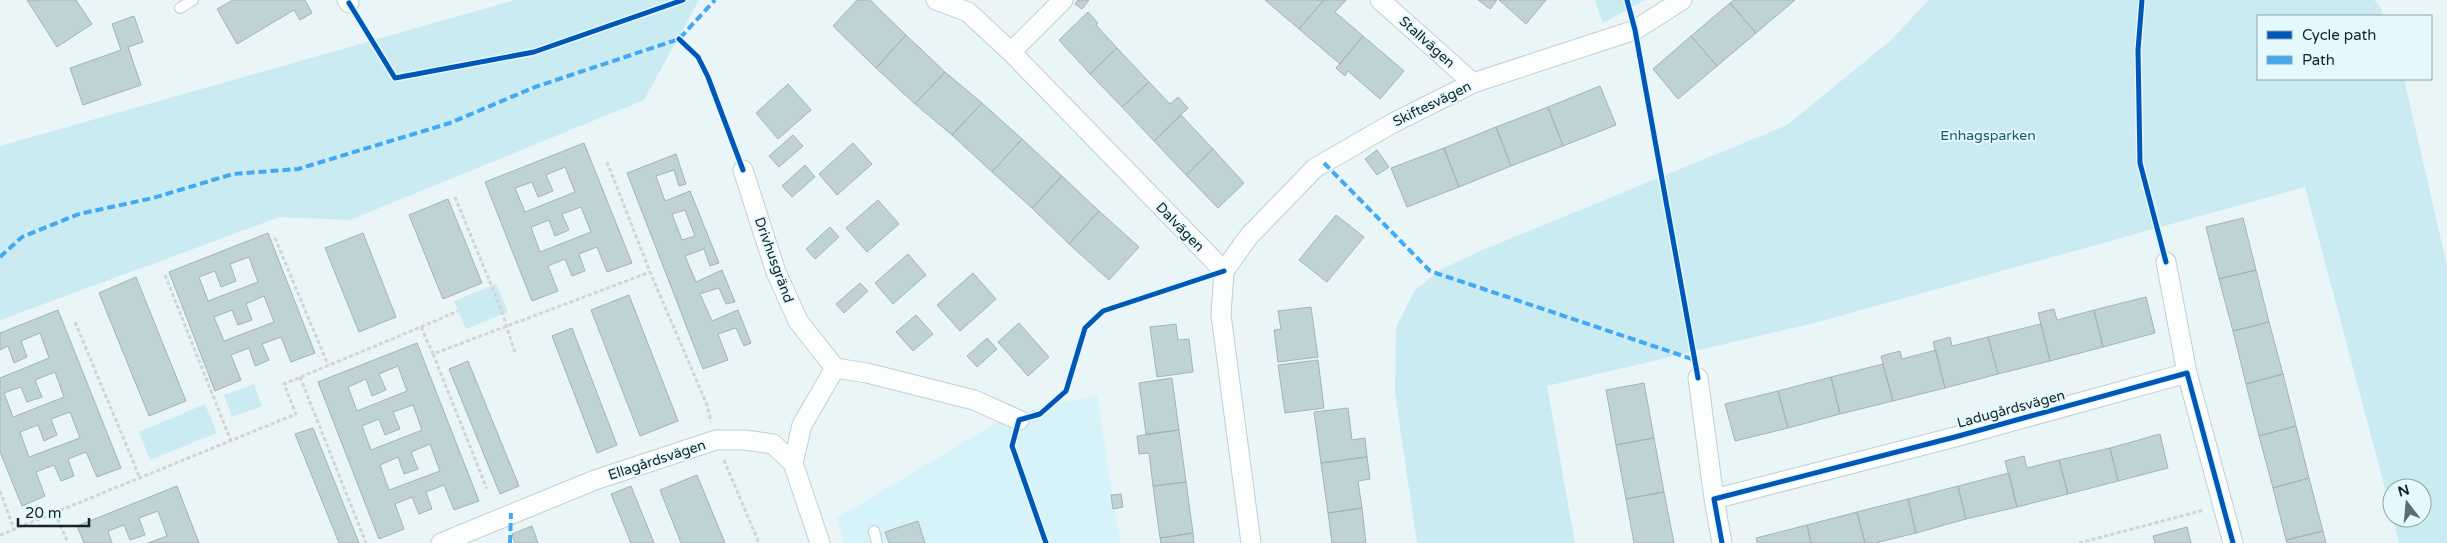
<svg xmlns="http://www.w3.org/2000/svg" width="2447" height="543" font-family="'Varela Round',sans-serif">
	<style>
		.built { fill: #d5f3f9 }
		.green { fill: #caebf1 }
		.building { fill: #bfd3d7; stroke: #a6b2b4; fill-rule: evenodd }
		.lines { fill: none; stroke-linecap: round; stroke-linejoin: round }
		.lane-casing { stroke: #c2ced0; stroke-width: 12 }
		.street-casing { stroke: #c2ced0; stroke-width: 21 }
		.path { stroke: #d1d5d5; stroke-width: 3; stroke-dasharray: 4 2.5; stroke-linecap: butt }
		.lane { stroke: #fcfefe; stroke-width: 10 }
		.street { stroke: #fcfefe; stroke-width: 19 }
		.quiet { stroke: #3fa9f5; stroke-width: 4; stroke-dasharray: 8 4; stroke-linecap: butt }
		.cycleway-casing { stroke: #e4f9fd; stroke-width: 8 }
		.cycleway { stroke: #0057b8; stroke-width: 5 }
		.labels { text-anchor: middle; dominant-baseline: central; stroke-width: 4; stroke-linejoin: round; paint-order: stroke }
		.street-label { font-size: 14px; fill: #162427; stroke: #e4f9fd }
		.park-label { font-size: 14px; fill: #165c66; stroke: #e4f9fd }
	</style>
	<rect width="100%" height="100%" fill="#eaf5f7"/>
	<path class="built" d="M1097,395L1120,543H844L837,518L1008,416Z"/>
	<path class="green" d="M515,0H699L644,100L350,220L280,217L0,320V146Z
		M1595,0H1645L1603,23Z
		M1929,0H2374L2380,6L2384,16H2258V79H2404L2447,266V543H2399L2393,518H2422V488H2392V515L2305,187L1818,322L1547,386L1575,543H1417L1395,393L1396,327L1415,290L1440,270L1478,252L1787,125L1890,41Z
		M496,284L508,312L466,329L454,301Z
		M254,384L262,406L232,417L224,395Z
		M205,404L217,433L150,460L139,432Z"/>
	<path class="building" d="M27,0H76L92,24L57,47Z
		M233,0H305L312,13L300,20L294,10L237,44L217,9Z
		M857,0H870L906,35L876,68L833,26Z
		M1078,0H1089L1082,9L1075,4Z
		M1265,0H1321L1323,1L1299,29Z
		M1324,0H1346L1335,12L1363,36L1340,64L1299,29Z
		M1478,0H1497L1490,9Z
		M1499,0H1546L1526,24Z
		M1734,0H1795L1756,33L1730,3Z
		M1730,3L1756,33L1717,66L1691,36Z
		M1088,12L1098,23L1096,25L1117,48L1090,74L1059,40Z
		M134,16L143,42L128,47L141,85L83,105L70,68L121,50L112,24Z
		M906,35L945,72L915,104L876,68Z
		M1363,36L1404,71L1380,99L1348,71L1345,76L1336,68Z
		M1691,36L1717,66L1678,99L1653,69Z
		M1117,48L1149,82L1122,107L1090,74Z
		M945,72L982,103L952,135L915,104Z
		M1149,82L1170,104L1178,97L1188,108L1154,141L1122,107Z
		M788,84L811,110L778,139L756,113Z
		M1600,86L1616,125L1563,146L1548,107Z
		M982,103L1022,139L992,172L952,135Z
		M1548,107L1563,146L1511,166L1496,127Z
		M1181,115L1213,149L1186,175L1154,141Z
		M1496,127L1511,166L1459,187L1444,148Z
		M793,135L803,146L779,167L769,156Z
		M1022,139L1062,176L1032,208L992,172Z
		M584,143L632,263L607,272L597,247L579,254L585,271L572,276L565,259L548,266L558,291L532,301L485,182ZM565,167L575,192L525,212L515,188L532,182L538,197L553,191L546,175ZM581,207L591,232L540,252L531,227L549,220L555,236L569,230L562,214Z
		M853,143L872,164L837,195L819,174Z
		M1444,148L1459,187L1407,207L1391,168Z
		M1213,149L1244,183L1218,208L1186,175Z
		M1377,150L1389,167L1377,175L1365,159Z
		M676,154L686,184L679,186L674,170L656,176L665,201L690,191L719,263L710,266L704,249L685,256L696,282L722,270L735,302L726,304L719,288L700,294L712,321L738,310L751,343L744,346L736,328L718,334L728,360L703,369L627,173ZM685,210L695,236L682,240L672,214Z
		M805,165L815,177L792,197L782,186Z
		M1062,176L1099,211L1069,244L1032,208Z
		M448,199L482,283L443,299L409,215Z
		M878,200L899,224L867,252L846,228Z
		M1099,211L1139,247L1109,280L1069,244Z
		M1336,215L1364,237L1327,282L1299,260Z
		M2243,218L2256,270L2219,279L2206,227Z
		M830,227L839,237L815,259L806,249Z
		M268,233L315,353L291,362L281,337L262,344L269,360L255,366L249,348L231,355L241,380L215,391L169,272ZM249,257L258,282L208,301L199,277L215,271L221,287L236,281L230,264ZM264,296L274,322L224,341L214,317L232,310L238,325L252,320L246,304Z
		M363,233L396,317L359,332L325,248Z
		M908,254L926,275L893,304L875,283Z
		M2256,270L2269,322L2233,331L2219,279Z
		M973,273L996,299L960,331L937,305Z
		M136,277L186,401L149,416L99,293Z
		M860,283L868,291L844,313L836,304Z
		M629,295L678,421L640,436L591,310Z
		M2146,297L2155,333L2103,347L2094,310Z
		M1311,307L1318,357L1278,362L1274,330L1281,329L1278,311Z
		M2054,309L2057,320L2094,310L2103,347L2050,361L2038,313Z
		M58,310L121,468L97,477L86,452L68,459L74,476L61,481L54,465L36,472L45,496L22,506L0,452V378L49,358L40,333L21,341L27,357L14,363L8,346L0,350V333ZM55,372L64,397L13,417L4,393L21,387L27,402L42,397L35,380ZM70,412L80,438L29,457L20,432L38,425L44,441L57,435L51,419Z
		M916,315L933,334L913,351L896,332Z
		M2269,322L2283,374L2246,384L2233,331Z
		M1019,323L1049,357L1028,376L998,342Z
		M1176,324L1178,340L1189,339L1193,372L1157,377L1150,327Z
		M2041,324L2050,361L1998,374L1988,337Z
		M572,328L617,445L597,453L552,336Z
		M1950,337L1952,346L1988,337L1998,374L1945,388L1933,342Z
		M987,338L997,349L977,367L967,356Z
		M417,343L479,501L454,510L444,485L426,492L432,509L419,514L412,497L395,504L404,529L379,539L318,382ZM398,366L407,391L357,411L348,387L366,379L372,396L386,390L379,374ZM413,405L422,430L371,450L362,426L379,419L385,435L400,429L393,412ZM430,444L440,471L389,490L380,465L398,457L404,474L418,469L411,452Z
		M1936,350L1945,388L1893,401L1881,356L1900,351L1902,359Z
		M1318,360L1324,408L1285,413L1278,365Z
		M468,361L519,486L500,494L449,369Z
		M1883,364L1893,401L1840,414L1831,377Z
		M2283,374L2296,426L2259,436L2246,384Z
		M1831,377L1840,414L1788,428L1778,391Z
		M1172,378L1179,430L1146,434L1139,383Z
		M1644,383L1654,438L1616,445L1606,390Z
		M1778,391L1788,428L1735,441L1725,404Z
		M1348,408L1352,440L1365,438L1367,457L1321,463L1314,412Z
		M2296,426L2309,478L2273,488L2259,436Z
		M313,428L359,543H339L295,434Z
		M1179,430L1186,482L1153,486L1149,453L1139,454L1137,436Z
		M2160,434L2168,468L2118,481L2110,448Z
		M1654,438L1664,492L1626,499L1616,445Z
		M2110,448L2118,481L2068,494L2059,460Z
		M2024,456L2027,468L2059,460L2068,494L2017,507L2005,461Z
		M1367,457L1370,479L1358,481L1362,508L1328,513L1321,463Z
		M2009,473L2017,507L1966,519L1958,486Z
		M697,475L725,543H681L660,490Z
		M2309,478L2323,531L2286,540L2273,488Z
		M1186,482L1193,533L1160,538L1153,486Z
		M177,486L199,543H148L167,536L158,511L139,518L145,535L130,540L124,525L108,531L112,543H84L77,526Z
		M631,486L654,543H631L611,494Z
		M1958,486L1966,519L1916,533L1908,499Z
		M1664,492L1674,543H1634L1626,499Z
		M1121,494L1123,507L1113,509L1111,495Z
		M1908,499L1916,533L1875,543H1865L1857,512Z
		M1362,508L1366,543H1332L1328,513Z
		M1857,512L1865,543H1811L1807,525Z
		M918,521L925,543H889L885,532Z
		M1807,525L1811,543H1757L1756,538Z
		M532,526L538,543H515L512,534Z
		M2187,527L2191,543H2155L2153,536Z
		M2323,531L2326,543H2287L2286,540Z
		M1193,533L1194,543H1161L1160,538Z"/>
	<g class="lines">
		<g class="lane-casing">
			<path id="lane" d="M180,8L193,0
				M874,531L877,543"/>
		</g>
		<g class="street-casing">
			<path id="street" d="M347,0L349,3
				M936,0L968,12L1011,52L1224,271L1221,315L1251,543
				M1380,0L1473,83
				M1011,52L1063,0
				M743,170L776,272L798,321L835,368L802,425L793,463
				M2166,262L2187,373
				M1224,271L1249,236L1315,168L1393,123L1473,83L1635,30L1682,0
				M835,368L867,373L974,400L1019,420
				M1698,378L1714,499
				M441,543L595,480L716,440H745L773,444L793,463L820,543
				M1722,543L1714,499L1955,437L2187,373L2233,543"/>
		</g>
		<path class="path" d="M607,162L650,272L707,405L711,422
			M455,197L501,309L515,353
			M275,238L328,365
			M165,275L231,441
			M75,322L140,478
			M421,327L458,311
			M433,354L487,489
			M300,377L366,543
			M724,460L759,543
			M0,491L14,529
			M55,513L68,543
			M0,535L296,414L284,384L421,327L433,354L650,272
			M2079,543L2204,510"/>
		<use href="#lane" class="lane"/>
		<use href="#street" class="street"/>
		<path class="quiet" d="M1324,163L1430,271L1695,360
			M0,257L22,237L79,214L153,198L233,174L298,169L450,123L535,87L679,39L715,0
			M510,543L511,513"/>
		<g class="cycleway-casing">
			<path id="cycleway" d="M1627,0L1635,30L1698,378
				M2142,0L2138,50L2140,163L2166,262
				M349,3L395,78L534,52L683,0
				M679,39L698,57L708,77L743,170
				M1046,543L1012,446L1019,420L1040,414L1066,391L1085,328L1103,311L1224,271
				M1722,543L1714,499L1955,437L2187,373L2233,543"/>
		</g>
		<use href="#cycleway" class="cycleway"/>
	</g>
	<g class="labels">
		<g class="street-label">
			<text transform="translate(1427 42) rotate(42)">Stallvägen</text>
			<text transform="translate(1432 104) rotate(-26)">Skiftesvägen</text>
			<text transform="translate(1180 227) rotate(46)">Dalvägen</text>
			<text transform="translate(774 260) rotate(70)">Drivhusgränd</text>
			<text transform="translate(2011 409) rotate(-15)">Ladugårdsvägen</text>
			<text transform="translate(657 460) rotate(-18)">Ellagårdsvägen</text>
		</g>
		<g class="park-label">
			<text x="1988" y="135">Enhagsparken</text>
		</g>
	</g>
	<rect x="2257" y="15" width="175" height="65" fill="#e4f9fd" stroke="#92a4a7"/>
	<rect x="2267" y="31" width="25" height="8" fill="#0057b8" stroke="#92a4a7"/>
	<text x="2302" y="40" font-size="15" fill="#162427">Cycle path</text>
	<rect x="2267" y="56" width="25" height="8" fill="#3fa9f5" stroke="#92a4a7"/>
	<text x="2302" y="65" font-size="15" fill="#162427">Path</text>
	<g transform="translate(2407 503) rotate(344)"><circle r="24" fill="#e4f9fd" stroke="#92a4a7"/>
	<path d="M0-4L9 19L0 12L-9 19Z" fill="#606d70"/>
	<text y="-8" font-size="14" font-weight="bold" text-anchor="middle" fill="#162427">N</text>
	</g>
	<path d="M18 518v8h71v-8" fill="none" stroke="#162427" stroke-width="2.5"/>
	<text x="25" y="518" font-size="15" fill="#162427" stroke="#e4f9fd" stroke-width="4" paint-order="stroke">20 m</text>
</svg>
